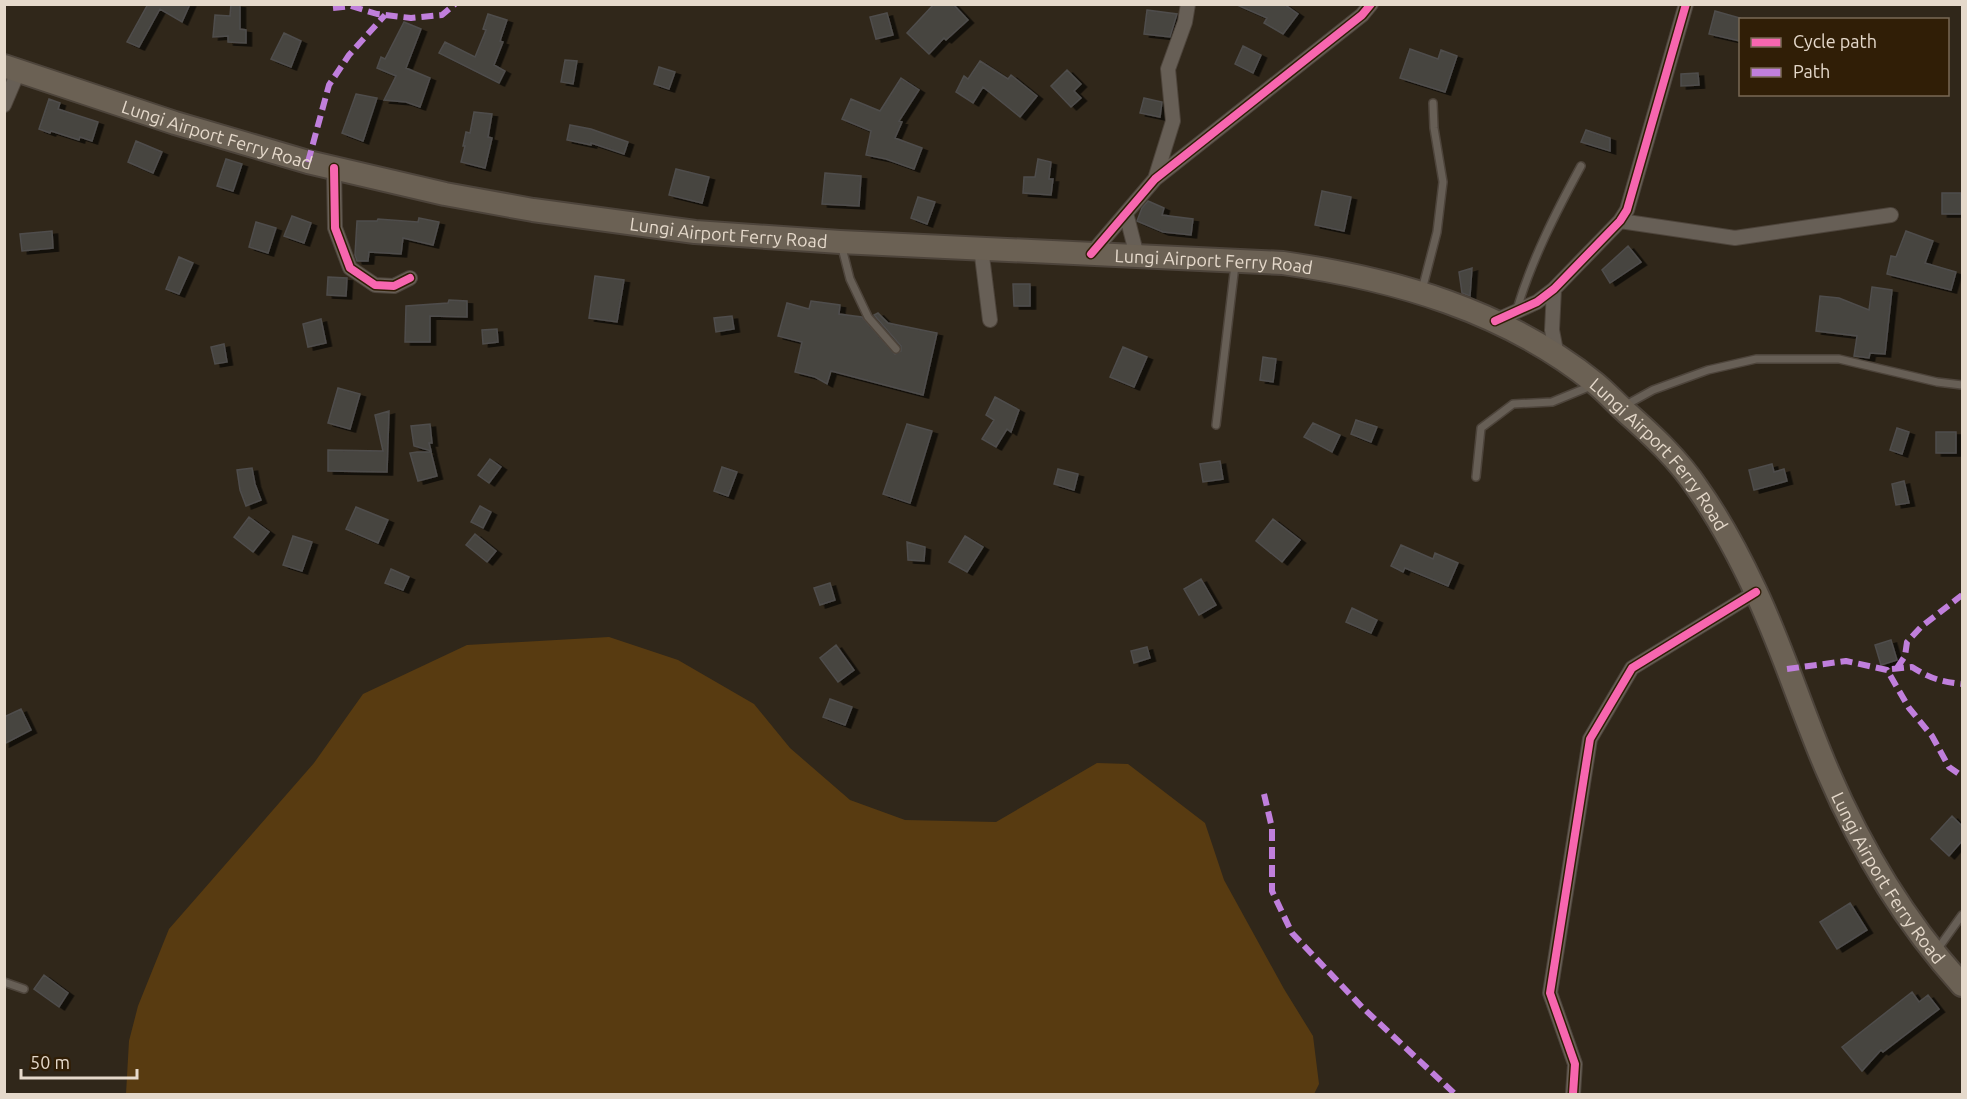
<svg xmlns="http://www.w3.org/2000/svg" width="1967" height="1099" font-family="Ubuntu,sans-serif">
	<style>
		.green { fill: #583b11 }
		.building { fill: #464441; stroke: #4f4d4c; stroke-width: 1.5; filter: url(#shadow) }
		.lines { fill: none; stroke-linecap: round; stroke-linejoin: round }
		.service-casing { stroke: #4d443b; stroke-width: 10 }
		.minor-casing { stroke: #4d443b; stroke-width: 16 }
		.primary-casing { stroke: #4d443b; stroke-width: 26 }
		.service { stroke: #675f56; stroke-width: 7 }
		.minor { stroke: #675f56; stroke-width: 14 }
		.primary { stroke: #6b6154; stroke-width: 22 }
		.quiet { stroke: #c07fdc; stroke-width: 6; stroke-dasharray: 12 6; stroke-linecap: butt }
		.cycleway-casing { stroke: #301e06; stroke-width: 11 }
		.cycleway { stroke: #f766af; stroke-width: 8 }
		.labels { text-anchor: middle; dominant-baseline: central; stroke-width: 4.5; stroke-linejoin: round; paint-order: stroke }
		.street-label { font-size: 18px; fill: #e5d9cb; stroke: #301e06 }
	</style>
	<defs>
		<filter id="shadow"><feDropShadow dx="5.5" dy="3" stdDeviation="0" flood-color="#0009"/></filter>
	</defs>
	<rect width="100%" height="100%" fill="#30271a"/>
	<path class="green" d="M609,637L678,660L754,704L790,748L850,800L905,820L996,822L1097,763L1128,764L1205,823L1224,880L1284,989L1313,1036L1319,1084L1314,1094H126L129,1041L138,1006L169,929L314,763L363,694L467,645Z"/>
	<path class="building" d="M148,4H190L182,22L160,9L139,47L127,42Z
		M231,4L240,5V29L246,30V43L228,42V36L213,37L215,15L230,16Z
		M934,4H953L968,20L946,40L944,38L929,54L907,33Z
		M1235,4H1284L1298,14L1283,34L1264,23L1267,18Z
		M1147,10L1177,14L1170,37L1144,34Z
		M1715,11L1740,18V41L1709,34Z
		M887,13L893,35L876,39L870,17Z
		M488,14L507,20L500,41L503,42L494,65L505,71L499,83L439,53L445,42L475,57L486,30L483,29Z
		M404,22L421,29L406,68L430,78L420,107L406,102L384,100L396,76L377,68L381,57L385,59Z
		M284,33L301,41L291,67L271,59Z
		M1243,46L1261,55L1253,73L1235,64Z
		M1410,49L1438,59L1441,50L1457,56L1445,92L1400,78Z
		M565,60L577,61L573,84L561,82Z
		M980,61L1008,79L1011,75L1037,96L1020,117L983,87L973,103L956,92L964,76L968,79Z
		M659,67L675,72L669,89L654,84Z
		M1067,70L1081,84L1074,91L1081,98L1071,107L1051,86Z
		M1698,73L1699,85L1681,86V74Z
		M901,78L919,90L899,121L902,122L895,138L922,148L914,169L886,159L866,155L871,131L842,119L851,99L880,111Z
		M356,94L377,98L363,141L342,133Z
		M1144,98L1162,102L1160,117L1140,113Z
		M49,99L60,103L58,109L98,122L92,141L80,137L79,140L51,131L50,133L39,129Z
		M474,112L492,114L488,137L492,138L485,168L461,162L465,146H463L466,132L470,133Z
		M570,125L591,129L628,142L624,154L591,143V145L567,140Z
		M1586,130L1610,138V151L1581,142Z
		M136,141L162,152L153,173L128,162Z
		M226,159L242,164L233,191L217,186Z
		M1038,159L1051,162L1049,179H1053L1051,195L1023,193L1024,177H1035Z
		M676,169L709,177L702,203L669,195Z
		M825,173L861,176L859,206L822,204Z
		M1322,191L1351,197L1344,231L1315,225Z
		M1942,193H1961V214H1942Z
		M918,197L935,202L927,224L911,218Z
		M1148,201L1164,208L1162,215L1193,219L1191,235L1163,232L1137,221L1142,208Z
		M292,216L311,223L304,243L284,236Z
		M419,218L439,222L433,245L403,238L401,254L369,252L368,261H357L355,255L357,221H377L378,219L418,222Z
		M256,222L276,228L268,253L249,247Z
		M52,231L53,248L22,251L20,234Z
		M1906,231L1933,241L1925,263L1956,272L1951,290L1887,274L1891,256L1896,257Z
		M1628,246L1641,262L1610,283L1602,270Z
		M179,257L193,263L179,294L166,289Z
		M1472,268L1470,296L1462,293L1459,272Z
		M595,276L624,280L617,322L589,318Z
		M328,277L347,278L346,296L327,295Z
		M1013,284H1030V306H1014Z
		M1872,287L1892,290L1885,354L1870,353L1869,358L1854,356L1857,336L1816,331L1820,296L1839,298L1869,310Z
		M449,300L467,301V317L430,316V342H405L406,306L448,303Z
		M811,301L840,305L839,314L862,317L895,354L901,351V346L874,315L878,313L888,323L937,333L923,395L831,371L827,384L815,377L795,372L802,342L778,336L787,303L809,309Z
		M732,316L734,329L716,332L714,318Z
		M321,319L326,343L308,347L303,324Z
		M497,329L498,342L483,344L482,330Z
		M224,344L227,362L215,364L211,347Z
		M1123,347L1147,357L1134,387L1110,377Z
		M1263,357L1276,359L1273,382L1260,380Z
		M338,388L360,394L350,429L328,423Z
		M995,397L1019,410L1011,432L1007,429L996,447L982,439L994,420L986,415Z
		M389,411L387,472L328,471V450L383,451L375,415Z
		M1356,420L1377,427L1371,442L1351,434Z
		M1313,423L1340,435L1332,452L1304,437Z
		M430,424L432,443H429L431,451L414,446L411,426Z
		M907,424L932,431L910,503L883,494Z
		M1897,428L1909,432L1902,454L1890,450Z
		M1936,432H1956V453H1936Z
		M417,452H431L437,476L418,481L410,453Z
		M490,459L501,467L489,483L478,475Z
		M1220,461L1223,479L1203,482L1200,464Z
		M1772,464L1774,472L1784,469L1787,481L1754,490L1749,470Z
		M722,467L737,472L728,496L714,491Z
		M252,468L255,484L261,500L246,506L240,490L237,470Z
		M1058,469L1078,474L1074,490L1054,484Z
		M1904,481L1909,503L1896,505L1892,484Z
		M480,506L491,512L483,528L471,522Z
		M356,507L388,520L378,543L346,529Z
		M249,517L269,532L253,552L234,537Z
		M1273,519L1300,540L1282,562L1256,541Z
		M475,534L496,551L487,562L466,545Z
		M293,536L312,542L302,571L283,565Z
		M965,536L983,547L967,572L949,562Z
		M907,542L925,547L924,561L908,560Z
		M1401,545L1433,559L1435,553L1458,563L1448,586L1405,568L1403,572L1391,566Z
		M391,569L409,577L403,590L385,583Z
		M1201,579L1216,605L1199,615L1184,589Z
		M830,583L835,600L820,605L814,588Z
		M1352,608L1377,620L1371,633L1346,622Z
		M1891,640L1897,660L1881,665L1875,645Z
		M836,645L854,670L838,682L820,658Z
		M1147,647L1150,658L1134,663L1131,651Z
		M830,699L852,707L845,725L823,717Z
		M21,709L31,730L4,744V717Z
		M1952,816L1962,826V841L1949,856L1931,839Z
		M1850,903L1867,930L1837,949L1820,922Z
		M44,975L68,993L59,1007L34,989Z
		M1912,992L1919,1002L1928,995L1939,1009L1883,1052L1881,1050L1862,1071L1842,1047Z"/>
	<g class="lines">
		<g class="service-casing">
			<path id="service" d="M841,244L850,279L868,317L896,349
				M1422,290L1437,232L1443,182L1434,128L1433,103
				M1517,309C1532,259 1556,212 1581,166
				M1624,406L1653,390L1708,370L1756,359H1839L1937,382L1962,385
				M1216,425L1235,265
				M1476,477L1481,428L1513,404L1552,402L1591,386
				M1937,950L1962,915
				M4,982L24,989"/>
		</g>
		<g class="minor-casing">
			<path id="minor" d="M4,105L18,72
				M334,168L335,228L350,268L375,285L394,286L410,278
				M1155,179L1173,121L1168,69L1185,22L1188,4
				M1126,213L1137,256
				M1620,221L1735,238L1891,215
				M981,248L990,320
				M1091,254L1155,179L1362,15L1371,4
				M1554,289L1552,330L1557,356
				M1495,321L1537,302L1554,289L1620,221L1627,210L1686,4
				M1573,1094L1575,1064L1550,993L1590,739L1632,668L1756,592"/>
		</g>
		<g class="primary-casing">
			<g id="primary">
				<path id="s1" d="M4,66L175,123L308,162L445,194L533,210L695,232L840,242L1283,263C1395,279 1506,311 1595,383C1606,392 1616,403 1626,412C1653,436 1678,459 1698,489C1720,520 1739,556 1755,590C1783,649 1802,712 1828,772C1861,849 1906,923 1962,985"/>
			</g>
		</g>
		<use href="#service" class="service"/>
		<use href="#minor" class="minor"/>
		<use href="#primary" class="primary"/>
		<path class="quiet" d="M333,8L351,6L377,14L411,18L442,15L455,4
			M308,162L329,85L349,55L385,15
			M1897,668L1905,656L1907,642L1921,627L1962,595
			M1787,669L1846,661L1887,670L1909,708L1932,736L1949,767L1962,776
			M1892,669L1912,667C1929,678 1942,682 1962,684
			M1264,794L1272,828V891L1292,933L1362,1007L1455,1094"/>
		<g class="cycleway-casing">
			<path id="cycleway" d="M334,168L335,228L350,268L375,285L394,286L410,278
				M1091,254L1155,179L1362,15L1371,4
				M1495,321L1537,302L1554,289L1620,221L1627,210L1686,4
				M1573,1094L1575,1064L1550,993L1590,739L1632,668L1756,592"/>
		</g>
		<use href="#cycleway" class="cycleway"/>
	</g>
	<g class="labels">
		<g class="street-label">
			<text stroke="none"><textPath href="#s1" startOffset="224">Lungi Airport Ferry Road</textPath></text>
			<text stroke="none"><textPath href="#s1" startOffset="746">Lungi Airport Ferry Road</textPath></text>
			<text stroke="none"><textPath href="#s1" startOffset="1232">Lungi Airport Ferry Road</textPath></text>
			<text stroke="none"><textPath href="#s1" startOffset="1736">Lungi Airport Ferry Road</textPath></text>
			<text stroke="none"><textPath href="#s1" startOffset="2222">Lungi Airport Ferry Road</textPath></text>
		</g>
	</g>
	<rect width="1967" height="1099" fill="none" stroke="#e5d9cb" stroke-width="12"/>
	<rect x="1739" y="18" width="210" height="78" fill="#301e06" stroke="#786955" stroke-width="1.5"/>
	<rect x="1751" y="38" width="30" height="9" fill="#f766af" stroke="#786955" stroke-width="1.5"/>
	<text x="1793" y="48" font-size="18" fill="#e5d9cb">Cycle path</text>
	<rect x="1751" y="68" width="30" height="9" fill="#c07fdc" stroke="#786955" stroke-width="1.5"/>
	<text x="1793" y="78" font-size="18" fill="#e5d9cb">Path</text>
	<path d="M21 1069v9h116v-9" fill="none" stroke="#e5d9cb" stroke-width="3"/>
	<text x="30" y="1069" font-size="18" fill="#e5d9cb" stroke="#301e06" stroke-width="4.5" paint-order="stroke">50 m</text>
</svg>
